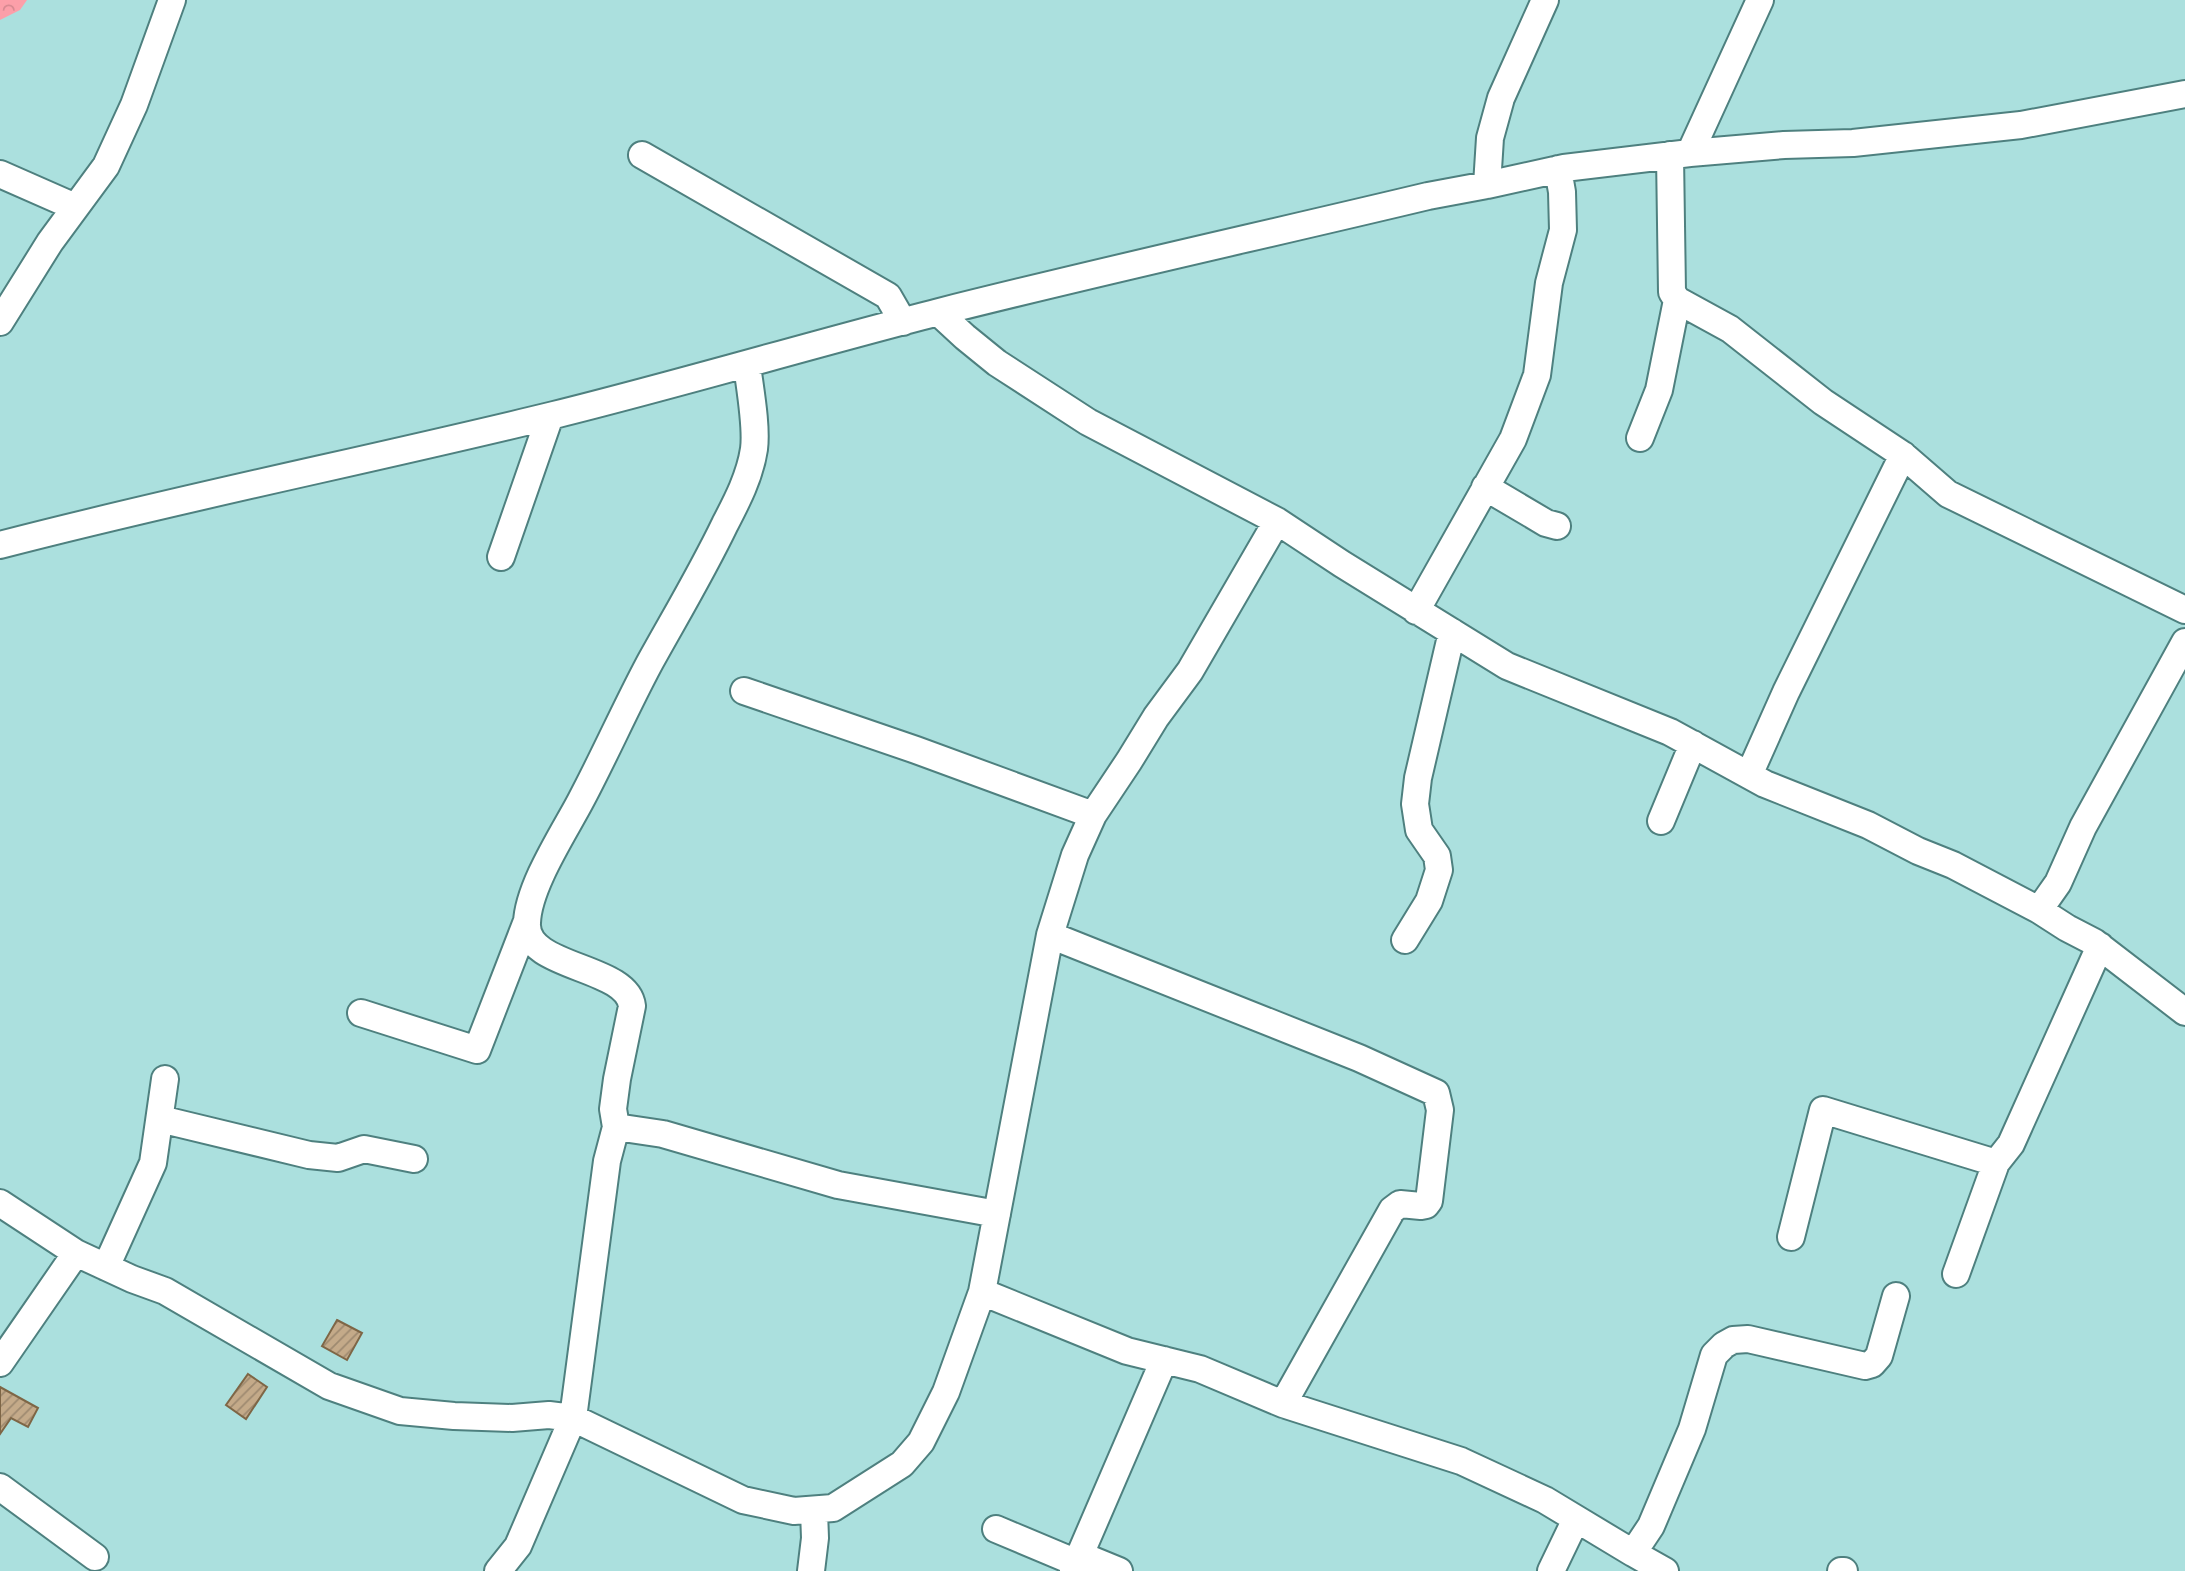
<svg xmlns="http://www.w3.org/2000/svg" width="2185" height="1571" font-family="Quicksand,sans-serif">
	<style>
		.forest { fill: url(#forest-crowns) }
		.building { fill: url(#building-hatch); stroke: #7e6646; stroke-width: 2 }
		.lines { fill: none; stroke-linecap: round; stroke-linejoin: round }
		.minor-casing { stroke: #4e807f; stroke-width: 30 }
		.minor { stroke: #fff; stroke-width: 26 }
	</style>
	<defs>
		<pattern id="forest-crowns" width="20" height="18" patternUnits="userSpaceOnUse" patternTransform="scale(1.75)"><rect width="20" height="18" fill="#fc9fa9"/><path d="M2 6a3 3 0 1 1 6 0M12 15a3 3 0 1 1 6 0" fill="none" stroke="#d78991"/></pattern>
		<pattern id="building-hatch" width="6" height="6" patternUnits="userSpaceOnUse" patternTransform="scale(1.75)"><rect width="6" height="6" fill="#c4aa89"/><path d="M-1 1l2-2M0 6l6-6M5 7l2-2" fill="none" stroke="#9e8a70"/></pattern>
	</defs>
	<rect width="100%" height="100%" fill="#abe0de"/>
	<path class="forest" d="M0,0H27L20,10L0,20Z"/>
	<path class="building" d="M337,1320L362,1333L347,1360L322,1346Z
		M248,1374L267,1387L246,1419L226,1405Z
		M0,1387L38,1408L28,1427L11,1418L0,1434Z"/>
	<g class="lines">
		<g class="minor-casing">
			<path id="minor" d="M1690,153L1760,0
				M642,155L888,296L903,322
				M1670,155L1672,292L1677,300L1730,329L1823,402L1903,455L1948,494L2185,610
				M0,174L75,207
				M1487,185L1490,138L1501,98L1545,0
				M939,313L965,337L997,363L1088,422L1277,521L1342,564L1507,666L1670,732L1765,784L1868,825L1918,851L1953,865L2039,910L2067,928L2094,942L2185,1012
				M0,322L50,242L106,166L134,105L172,0
				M747,365C750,389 757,426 754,449C750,476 737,501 725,524C702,572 675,617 649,664C625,709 604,757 580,802C563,834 528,887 527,923C524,969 627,965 632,1006L617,1079L613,1109L616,1127L663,1134L838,1185L997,1214
				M1640,438L1659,390L1677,300
				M1485,487L1546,523L1557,526
				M0,545C184,497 370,460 554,415C683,383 810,345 939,312C1101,271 1265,235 1428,196L1487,185L1564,168L1690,153L1784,145L1853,143L2021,125L2185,94
				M501,557L550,416
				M1416,611L1513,439L1537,375L1549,283L1563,230L1562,192L1558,169
				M744,691L916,750L1093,815
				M1749,775L1786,692L1903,455
				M1661,821L1693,744
				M2039,910L2058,883L2083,827L2185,642
				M1050,935L1359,1058L1436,1093L1440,1110L1429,1201L1426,1205L1421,1206L1400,1204L1392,1210L1283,1404
				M1405,940L1429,901L1439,870L1437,856L1419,830L1415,804L1418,778L1452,632
				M361,1013L477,1050L527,921
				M160,1119L309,1155L338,1158L364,1149L414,1159
				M0,1203L76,1253L132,1279L165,1291L329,1386L400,1411L454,1416L512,1418L549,1415L573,1418L743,1500L794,1511L833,1508L902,1464L921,1442L946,1392L982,1292L1050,935L1075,855L1093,815L1129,761L1156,717L1190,671L1277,521
				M1791,1237L1823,1110L1996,1163
				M106,1267L153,1163L165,1079
				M1956,1274L1996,1163L2011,1144L2100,946
				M982,1292L1127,1351L1200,1369L1283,1404L1461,1461L1545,1500L1633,1553L1651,1526L1692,1429L1714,1355L1724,1345L1733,1340L1748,1339L1865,1366L1872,1364L1879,1356L1896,1296
				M0,1363L76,1253
				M0,1487L95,1557
				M996,1529L1077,1563
				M1633,1553L1665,1571
				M1080,1555L1119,1571
				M498,1571L518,1546L573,1418L607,1161L616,1127
				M811,1571L815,1538L814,1511
				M1073,1571L1164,1360
				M1551,1571L1576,1519
				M1841,1571H1844"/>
		</g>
		<use href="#minor" class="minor"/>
	</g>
</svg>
